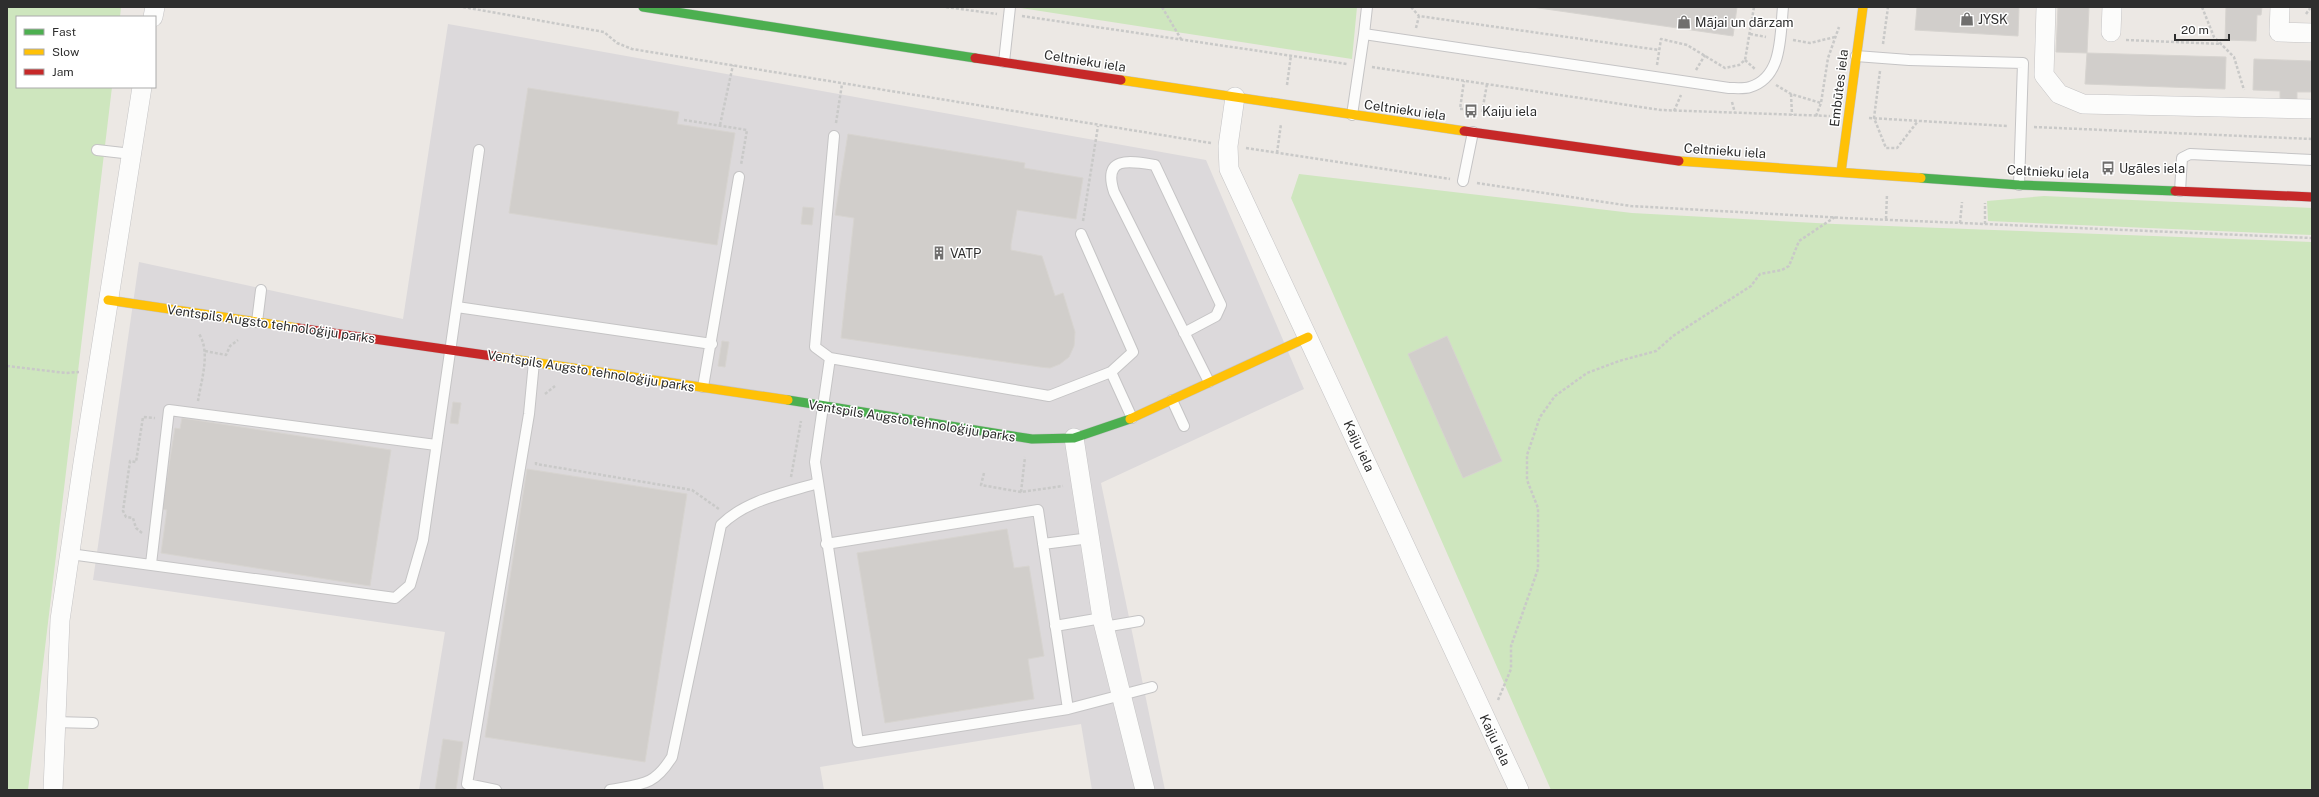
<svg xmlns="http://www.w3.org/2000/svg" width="2319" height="797" font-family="'Public Sans',sans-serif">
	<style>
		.industrial { fill: #dcd9db }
		.green { fill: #cee6be }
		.building { fill: #d1cecb; stroke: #d7d4d0 }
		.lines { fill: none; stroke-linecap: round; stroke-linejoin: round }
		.lane-casing { stroke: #c5c4c5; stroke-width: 12 }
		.street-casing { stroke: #c5c4c5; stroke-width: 20 }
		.fast-casing { stroke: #c5c4c5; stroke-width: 10 }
		.slow-casing { stroke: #c5c4c5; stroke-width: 10 }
		.jam-casing { stroke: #c5c4c5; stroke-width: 10 }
		.path { stroke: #c9c9c8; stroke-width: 2.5; stroke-dasharray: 3 2; stroke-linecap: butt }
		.lane { stroke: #fcfcfb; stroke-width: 10 }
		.street { stroke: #fcfcfb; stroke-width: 19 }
		.fast { stroke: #4caf50; stroke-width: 9 }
		.slow { stroke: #ffc107; stroke-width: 9 }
		.jam { stroke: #c62828; stroke-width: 9 }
		.labels { text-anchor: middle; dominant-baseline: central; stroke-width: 3; stroke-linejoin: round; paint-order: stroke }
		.poi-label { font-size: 13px; fill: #2e2e2e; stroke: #fff; text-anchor: start }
		.street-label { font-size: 13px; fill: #2e2e2e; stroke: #fff }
	</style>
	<rect width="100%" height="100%" fill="#ece8e4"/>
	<path class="industrial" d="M448,24L1206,160L1304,389L1101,483L1165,790H1092L1081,724L820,767L824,790H419L445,632L93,580L139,262L403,319Z"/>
	<path class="green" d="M7,7H121L120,17H17V87H112L28,790H7Z
		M1014,7H1357L1352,59Z
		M1299,174L1632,213L1835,224L2312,242V790H1551L1291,198Z
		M2044,196L2312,208V235L1988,221L1987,201Z"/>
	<path class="building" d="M1532,7H1737L1733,36Z
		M1917,7H2019L2018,36L1915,30Z
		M2058,7H2089L2087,53L2056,52Z
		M2226,7H2262L2261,15H2257L2256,41L2225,40Z
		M2087,53L2226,57L2225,89L2085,84Z
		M2254,59L2312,61V92H2297V100L2280,99V91L2253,90Z
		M528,88L679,112L677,124L735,133L717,245L509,213Z
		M848,134L1025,163L1024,168L1083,178L1076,219L1017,210L1011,244V250L1042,256L1055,296L1063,293L1075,332L1074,346L1069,357L1060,364L1050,368L1040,367L841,338L854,218L835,215Z
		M803,207L814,208L812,225L801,224Z
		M1447,336L1502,461L1463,478L1408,354Z
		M722,341L729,342L725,367L718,366Z
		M453,402L461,403L458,424L450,423Z
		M182,418L391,450L370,586L161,553L167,510L162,509L175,428L180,429Z
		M527,469L687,494L645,762L485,737Z
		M1007,529L1014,568L1029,566L1044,656L1028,659L1034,699L885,723L857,553Z
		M443,739L463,742L456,790H435Z"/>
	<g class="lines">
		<g class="lane-casing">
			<path id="lane" d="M1364,34L1367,7
				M1856,56L1909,60L2023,63L2019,185
				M1004,62L1010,7
				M1352,115L1364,34L1729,88C1735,88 1744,89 1750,87C1783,77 1780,35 1783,7
				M834,136L815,347L830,358L815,462L858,742L1068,709L1152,687
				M97,150L132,154
				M1463,181L1473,132
				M2180,191L2182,158L2190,154L2312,160
				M1081,234L1133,352L1111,372L1132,418
				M457,307L712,344
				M257,322L261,290
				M1184,333L1216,316L1221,305L1155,165C1131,161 1102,155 1114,192L1209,382
				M830,358L1049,396L1111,372
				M703,387L739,177
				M1172,400L1184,426
				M826,544L1038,510L1068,709
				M1043,544L1090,538
				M70,554L395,598L410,585L423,540L479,150
				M151,564L169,410L436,445
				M1055,626L1102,618
				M1104,627L1139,621
				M54,722L93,723
				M496,790L467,784L529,414L534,362
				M610,790C642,784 654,786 672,757L721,525C746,500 785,493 818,483"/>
		</g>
		<g class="street-casing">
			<path id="street" d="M2046,7L2044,75L2059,94L2083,104L2312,109
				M2280,7L2279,32L2312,33
				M153,17L155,7
				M2111,32L2112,7
				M1235,97L1228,146L1229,169L1519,790
				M1074,438L1102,618L1145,790
				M53,790L60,620L83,463L142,87"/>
		</g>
		<g class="fast-casing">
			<path id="fast" d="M643,7L975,58
				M1921,178L2019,185L2175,191
				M788,400L1032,439L1074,438L1130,419"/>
		</g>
		<g class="slow-casing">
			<path id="slow" d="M1121,80L1464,131
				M1679,161L1921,178
				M1841,172L1863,7
				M108,300L298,328
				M499,357L788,400
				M1130,419L1308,337"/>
		</g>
		<g class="jam-casing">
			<path id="jam" d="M975,58L1121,80
				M1464,131L1679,161
				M2175,191L2312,197
				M298,328L499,357"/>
		</g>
		<path class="path" d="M463,7L604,32L617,43L632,49L1211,143
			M946,7L997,14
			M1162,7L1181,39
			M1411,7L1419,16
			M2202,7L2214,37L2234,57L2244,90
			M2306,14L2311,7
			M1022,16L1347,64
			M1416,28L1419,16L1659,50
			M1750,34L1766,37
			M1793,40L1810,43L1835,37
			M2126,40L2222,44
			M1883,44L1888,7
			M1745,60L1755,69
			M1657,65L1661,39L1687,45L1725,68L1739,65L1745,60L1754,7
			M1372,67L1661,110L1830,116
			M1696,70L1705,55
			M1880,71L1874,118L1886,148H1897L1918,121
			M1287,85L1291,55
			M1776,85L1791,94L1821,103
			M1791,94L1792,115
			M1732,102L1735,113
			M1463,109H1460L1464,81
			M1674,111L1681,95
			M1482,112L1487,84
			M1816,116L1821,103L1828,58L1839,27
			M1869,118L2007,126
			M684,120L747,130L741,165
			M836,123L842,84
			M720,125L733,65
			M2034,127L2312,139
			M1246,148L1450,179
			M1277,153L1281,124
			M1477,183L1631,206L1845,218L2312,238
			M1886,219L1887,194
			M1083,221L1098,126
			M1960,223L1962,202
			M1985,224V203
			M205,351L226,355L230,346L238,340
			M7,366L66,373L79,372
			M545,394L555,386
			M198,401C201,381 211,352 199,334
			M536,462V464L692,490L719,509
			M984,473L981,485L1021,492L1063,486
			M791,477L801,421
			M1021,492L1025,457
			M142,533L136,528L133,518L126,517L123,511L130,461L136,462L143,417L155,418
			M1498,700L1511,669V646L1538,569V508L1527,480V455L1540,417L1555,396L1587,373L1619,361L1656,351L1673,336L1751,286L1760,274L1782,270L1789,266L1799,241L1835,217"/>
		<use href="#lane" class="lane"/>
		<use href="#street" class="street"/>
		<use href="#fast" class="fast"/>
		<use href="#slow" class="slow"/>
		<use href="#jam" class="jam"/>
	</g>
	<defs>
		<g id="shop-bare" transform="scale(1.08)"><path d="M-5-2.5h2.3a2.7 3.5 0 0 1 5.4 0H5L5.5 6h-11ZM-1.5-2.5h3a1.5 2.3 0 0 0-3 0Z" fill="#706f6e" stroke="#fff" stroke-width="2.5" paint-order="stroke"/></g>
		<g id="bus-bare" transform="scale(1.08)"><path d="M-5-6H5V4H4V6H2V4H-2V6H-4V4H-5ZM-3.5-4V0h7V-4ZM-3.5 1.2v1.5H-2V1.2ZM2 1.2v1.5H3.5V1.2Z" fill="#706f6e" stroke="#fff" stroke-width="2.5" paint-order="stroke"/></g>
		<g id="building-bare" transform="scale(1.08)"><path d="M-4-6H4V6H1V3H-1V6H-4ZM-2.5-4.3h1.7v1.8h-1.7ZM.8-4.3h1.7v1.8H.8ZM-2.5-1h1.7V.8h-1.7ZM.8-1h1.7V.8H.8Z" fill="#706f6e" stroke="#fff" stroke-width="2.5" paint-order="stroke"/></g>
	</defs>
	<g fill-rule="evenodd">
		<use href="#shop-bare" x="1967" y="19"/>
		<use href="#shop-bare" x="1684" y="22"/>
		<use href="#bus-bare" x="1471" y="111"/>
		<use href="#bus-bare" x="2108" y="168"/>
		<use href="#building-bare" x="939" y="253"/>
	</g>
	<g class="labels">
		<g class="poi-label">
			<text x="1978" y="19">JYSK</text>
			<text x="1695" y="22">Mājai un dārzam</text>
			<text x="1482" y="111">Kaiju iela</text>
			<text x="2119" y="168">Ugāles iela</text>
			<text x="950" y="253">VATP</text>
		</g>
		<g class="street-label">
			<text transform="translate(1085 61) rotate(9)">Celtnieku iela</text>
			<text transform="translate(1839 88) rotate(-83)">Embūtes iela</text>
			<text transform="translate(1405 110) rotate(8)">Celtnieku iela</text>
			<text transform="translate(1725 151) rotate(4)">Celtnieku iela</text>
			<text transform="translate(2048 172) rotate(3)">Celtnieku iela</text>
			<text transform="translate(271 324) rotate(8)">Ventspils Augsto tehnoloģiju parks</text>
			<text transform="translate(591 371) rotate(9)">Ventspils Augsto tehnoloģiju parks</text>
			<text transform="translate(912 421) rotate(9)">Ventspils Augsto tehnoloģiju parks</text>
			<text transform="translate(1359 446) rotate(65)">Kaiju iela</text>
			<text transform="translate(1495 740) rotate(65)">Kaiju iela</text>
		</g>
	</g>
	<rect width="2319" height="797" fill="none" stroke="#2e2e2e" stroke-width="16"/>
	<rect x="16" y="16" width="140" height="72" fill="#ffffff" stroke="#ababab"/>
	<rect x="24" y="29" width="20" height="6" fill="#4caf50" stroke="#ababab"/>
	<text x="52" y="36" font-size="12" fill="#2e2e2e">Fast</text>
	<rect x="24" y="49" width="20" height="6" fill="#ffc107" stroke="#ababab"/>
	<text x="52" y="56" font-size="12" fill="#2e2e2e">Slow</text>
	<rect x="24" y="69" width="20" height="6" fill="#c62828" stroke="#ababab"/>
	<text x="52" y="76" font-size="12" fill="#2e2e2e">Jam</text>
	<path d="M2175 34v6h54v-6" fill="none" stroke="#2e2e2e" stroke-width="2"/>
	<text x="2181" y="34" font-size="12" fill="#2e2e2e" stroke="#ffffff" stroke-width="3" paint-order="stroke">20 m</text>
</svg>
